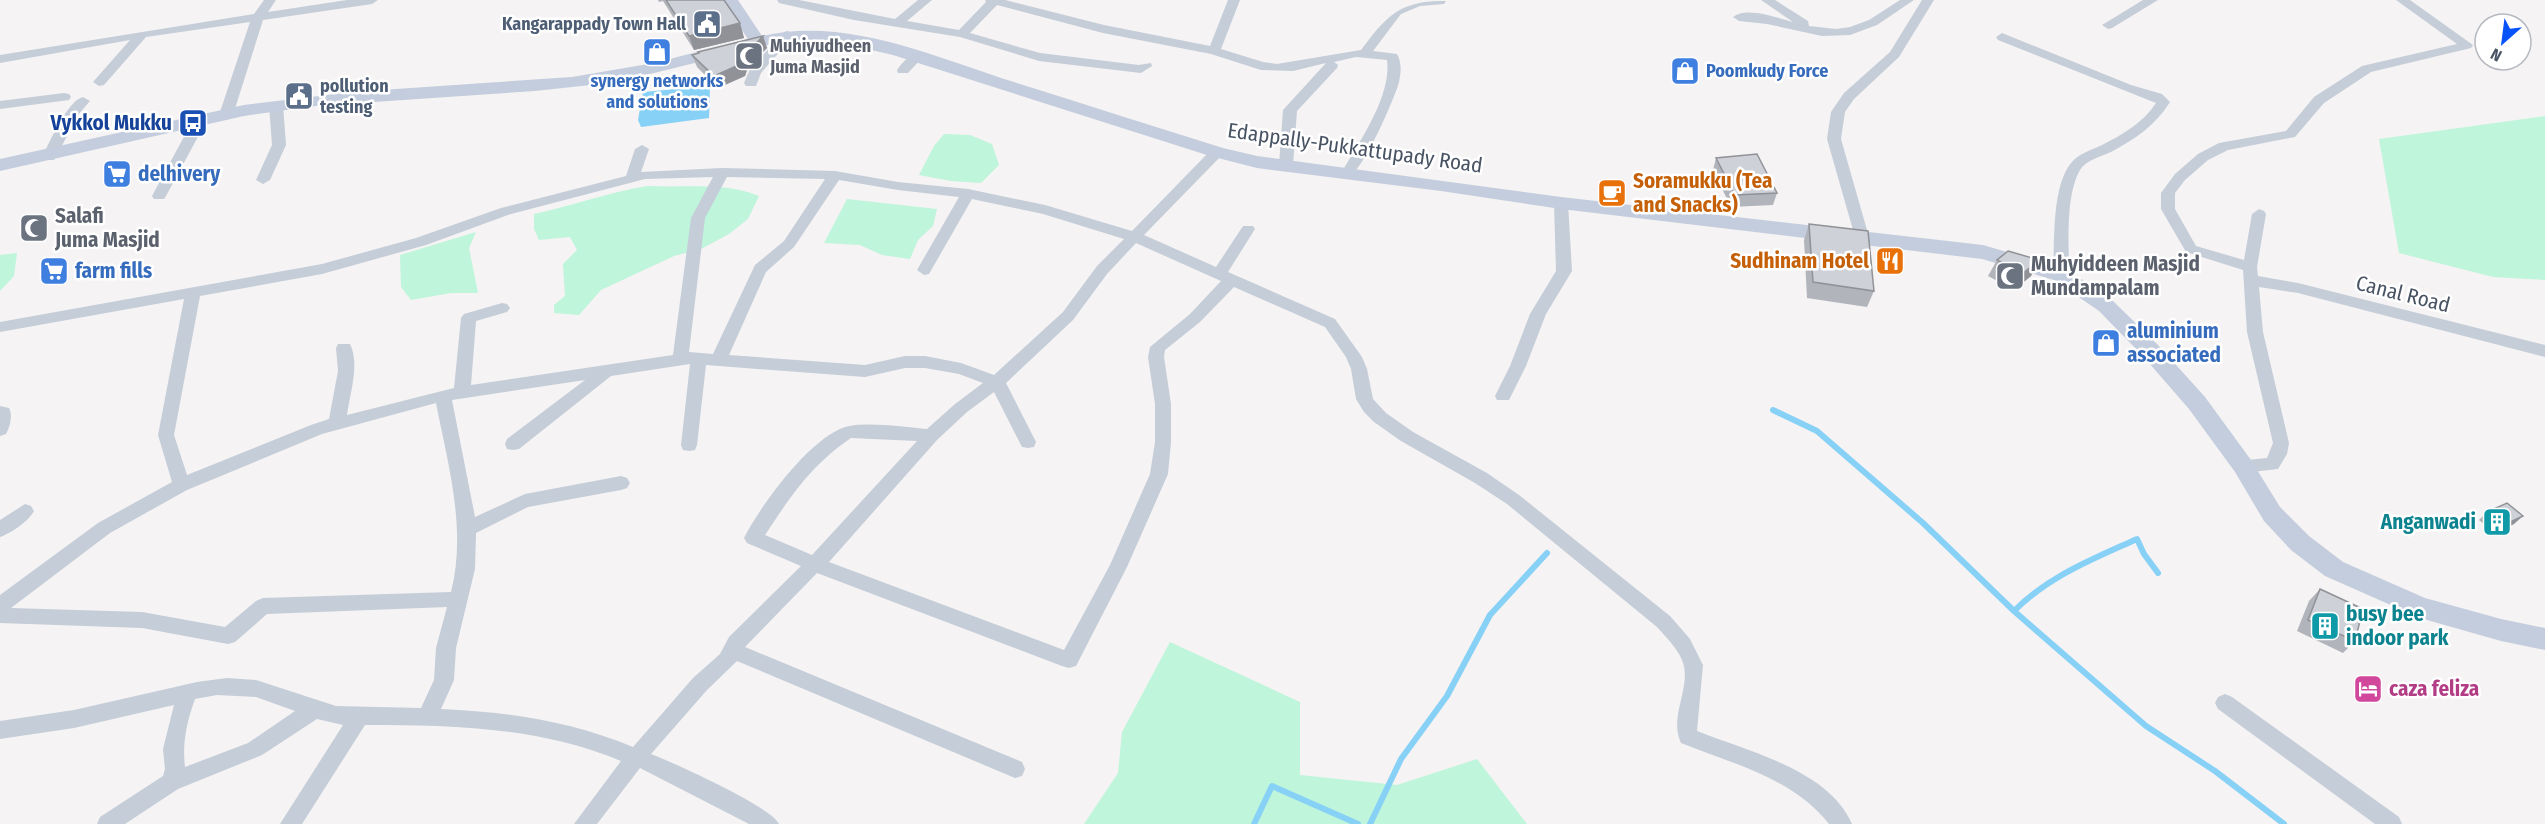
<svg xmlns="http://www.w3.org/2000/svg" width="2545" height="824" font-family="'Fira Sans Condensed',sans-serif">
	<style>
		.green { fill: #bff5db }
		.water { fill: #88d1f6 }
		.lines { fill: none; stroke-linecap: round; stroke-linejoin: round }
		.stream { stroke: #88d1f6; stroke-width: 6 }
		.street { fill: #c5cdd8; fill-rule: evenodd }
		.secondary { fill: #c4cddd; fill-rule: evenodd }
		.wall { fill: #b1b4ba }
		.shaded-wall { fill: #909297 }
		.building { fill: #ced1d8; stroke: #909297; stroke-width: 1.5 }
		.labels { text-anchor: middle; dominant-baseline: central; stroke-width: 5; stroke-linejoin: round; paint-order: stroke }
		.far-service-label { font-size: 18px; font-weight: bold; fill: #4e5e75; stroke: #fff; text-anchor: end }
		.far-worship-label { font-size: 18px; font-weight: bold; fill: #5b616d; stroke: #fff; text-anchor: start }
		.far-shop-label { font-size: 18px; font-weight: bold; fill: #366cbe; stroke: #fff; text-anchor: start }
		.transit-label { font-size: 21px; font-weight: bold; fill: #164399; stroke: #fff; text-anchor: end }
		.street-label { font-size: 21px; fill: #485363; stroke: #fff }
		.shop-label { font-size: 21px; font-weight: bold; fill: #366cbe; stroke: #fff; text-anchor: start }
		.food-label { font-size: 21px; font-weight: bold; fill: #c56008; stroke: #fff; text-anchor: start }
		.worship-label { font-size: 21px; font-weight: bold; fill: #5b616d; stroke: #fff; text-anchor: start }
		.culture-label { font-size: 21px; font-weight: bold; fill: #0d838f; stroke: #fff; text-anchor: end }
		.hotel-label { font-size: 21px; font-weight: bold; fill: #b23c85; stroke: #fff; text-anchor: start }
	</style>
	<rect width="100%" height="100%" fill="#f5f3f3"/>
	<path class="green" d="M2545,116V280L2493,277L2399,253L2379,139Z
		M944,134L970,135L992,144L999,165L981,183L951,181L919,175L934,146Z
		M648,186C686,188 724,182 759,196L748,219L729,234L701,249L674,256L601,290L579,315L554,313V305L565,296L563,264L577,250L570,237L539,240L534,229V214C572,206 609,192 648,186Z
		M847,199L937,209L933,226L918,240L910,259L882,255L860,245L824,243Z
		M476,232L469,248L478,293H451L411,300L401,287L400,255Z
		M17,253L14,276L0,291V255Z
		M1170,642L1300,702V775L1397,785L1477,759L1527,824H1084L1118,773L1122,732Z"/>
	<path class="water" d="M710,86L709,118L641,127L638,120L643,92Z"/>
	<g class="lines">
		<path class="stream" d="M1773,410L1817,431L1923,523L2014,611
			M2158,573L2144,554L2137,539C2093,559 2049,576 2014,611L2146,726L2215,771L2284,824
			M1254,824L1272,786L1358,824
			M1370,824L1401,759L1447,696L1490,615L1547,553"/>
		<path class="street" d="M264,0H276L268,12L347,0H378L372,4L263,20L233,115L226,119L219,115L250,22L146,37L104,85L99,86L93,82L130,40L0,63V55L254,14Z
			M777,0H799L895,19L918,0H932L907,21L959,30L986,2L985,0H1005L1104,25L1210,46L1228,0H1240L1221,49L1263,62L1277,64L1361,50C1386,17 1399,0 1446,1L1444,4L1420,6L1401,14L1373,51L1397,54C1402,63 1401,72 1399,82C1395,98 1362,173 1349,176L1342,172C1359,142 1392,96 1387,60L1356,57L1334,62L1338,65L1337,68L1297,111L1293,165L1286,169L1279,165L1283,110L1326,63L1293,71L1261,70L1211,54L1103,33L997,5L970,33L1040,53L1139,65L1151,63L1152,66L1141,73L1039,61L960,37L854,20L779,3Z
			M1761,0H1775L1808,21L1809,26L1836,29L1850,27L1869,20L1900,0H1914L1877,25L1850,35L1822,36L1767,24L1739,21L1733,17C1746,6 1778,18 1793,22Z
			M1922,0H1934L1899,57L1854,99L1845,112L1841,139L1869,237L1862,242L1855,237L1827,139L1831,112L1844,93L1890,52Z
			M2143,0H2158L2112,28L2108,29L2102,25Z
			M2396,0H2410L2473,45L2471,48L2371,72L2324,103L2295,137L2228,150L2208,160L2185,180L2175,193V209L2196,246L2244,260L2252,214L2259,209L2264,211L2266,214L2257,267L2258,276L2298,283L2545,345V357L2298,293L2259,287L2263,332L2289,443L2287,454L2278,469L2243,473L2237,471L2234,466L2237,461L2267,458L2273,443L2247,332L2243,270L2186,252L2161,209V193L2175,174L2198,154L2219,143L2286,131L2314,97L2362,66L2457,44Z
			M788,31L794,35L792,38L761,73L756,86H746L744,83L750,69L784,32Z
			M2002,33L2131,85L2162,94L2170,102C2156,125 2134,140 2111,152C2100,157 2086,160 2080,170C2065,196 2069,246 2069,275L2061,280L2053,275C2055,244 2051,188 2071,163C2079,153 2092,150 2102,145C2122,135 2144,122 2156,103L1998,40L1996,37Z
			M917,53L921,54L923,57L908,73H898L897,70C901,64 909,55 917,53Z
			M64,93L69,94L71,97L69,100L0,109V101Z
			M83,97L90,101L78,115L56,157L54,160H44L42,157C50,142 67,101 83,97Z
			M276,101L283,105L286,145L270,180L263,184L256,180L272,145L269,105Z
			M200,116L207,120L166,196L164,199H154L152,196L193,120Z
			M642,145L649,149L641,172L722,168L835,171L898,182L968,189L1045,205L1132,231L1212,149H1222L1224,152L1222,155L1144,235L1216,267L1243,226H1253L1255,229L1228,272L1335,319L1362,357L1367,369L1373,399L1386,413L1413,432L1487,473L1519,495L1670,616L1690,639L1703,665L1697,731C1747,751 1829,770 1852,824H1829C1793,778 1733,764 1681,743C1668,716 1693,686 1682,660C1677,648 1666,637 1657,627L1507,504L1475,483L1401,441L1374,422L1364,412L1356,399L1351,369L1346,357L1325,327L1234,287L1200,322L1165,350L1164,357L1171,404V442L1168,474L1127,567L1076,666L1069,668L1062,666L817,573L745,647L1022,762L1025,769L1022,776L1015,778L737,661L707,690L651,754C674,763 772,807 779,824H749L640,768L597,824H574L621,761C540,727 452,725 365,725L302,824H280L343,725L317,719L262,755L178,789L125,824H97L100,817L163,776L165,769L163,749L174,705L74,728L0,739V721L74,710L197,682L227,678L256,680L336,706L421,708L434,680L436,648L447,607L267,614L235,642L228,644L142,628L0,623V595L98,523L172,482L158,435L184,299L0,332V322L322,264L416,238L501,208L626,176L635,149ZM713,177L691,218L673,355L471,385L476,321L507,312L510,308L507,304L502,303L464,314L461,318L454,388L347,415C350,393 360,364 350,344H338L336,348L338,371L329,419L311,425L187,475L174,435L200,296L322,274L426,245L511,214L645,179ZM727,177L825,179L784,241L755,265L713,354L689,352L705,218ZM839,180L898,190L959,197L917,270L924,275L929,274L972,199L1043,214L1124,239L1097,266L1063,312L994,375L961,363L925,356H905L865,365L729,355L766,272L794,247ZM1136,243L1221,281L1190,314L1150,347L1148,357L1155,404V442L1150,474L1110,565L1064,650L829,562L937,440L967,412L994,392L1022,447L1028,448L1034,447L1036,442L1006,383L1073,320L1107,274ZM690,364L681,445L683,450L689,451L695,450L697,445L706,365L865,377L905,368H925L959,374L983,383L955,404L927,429C907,427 863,421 845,427C809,439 761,505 744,538L747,543L801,566L729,637L720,654L693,678L633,747C570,721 508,712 441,709L454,680L456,648L475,569L476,533L528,507L621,490L627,488L630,483L627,478L621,476L525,494L475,517L452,400L585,380L507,439L505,444L507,449L513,450L519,449L611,376ZM436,403C448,465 467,529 451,592L263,598L256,601L225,627L142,612L11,608L110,533L187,490L322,434ZM851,438L917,441L812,555L765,535C791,496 811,465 851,438ZM217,695L256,697L295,711L248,743L185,767C182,743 187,721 195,699Z
			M1561,198L1568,203L1572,271L1546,314L1526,366L1509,400H1497L1495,396L1510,366L1530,314L1556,271L1554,203Z
			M0,406L9,408C13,415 10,427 6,434L0,436Z
			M25,504L31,506L34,511C28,522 11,533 0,537V520Z
			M2225,694L2232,697L2399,817L2402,824H2375L2218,709L2215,703L2218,697Z"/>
		<path class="secondary" d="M722,0H738L762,36C846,16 935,57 1014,82C1084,104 1153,126 1223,148L1257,156L1561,197L1983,245L2068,270L2113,301L2158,345L2205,397L2251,460L2280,507L2309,536L2343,562L2425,598L2501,619L2545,628V650L2501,641L2420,618L2325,576L2291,550L2264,521L2235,472L2189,409L2142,355L2099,311L2054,280L1982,259L1561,209L1441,191L1257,168L1210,156L893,55L831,41L788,40L654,73L600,84L535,91L315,106L244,116L0,171V159L244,105L352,92L572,77L654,63L748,39Z"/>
	</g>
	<path class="wall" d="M658,0H724L740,23L744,38L694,50L663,1L659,2Z
		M763,36L767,48L748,67L745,76L718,88L697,67L692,55Z
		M1716,158L1777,193L1773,205L1731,207L1713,170Z
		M1809,224L1874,291L1867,307L1807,298L1804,240Z
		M1997,260H2039L2031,276L2014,290L1988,276Z
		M2487,512L2514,524L2495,533L2479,520Z
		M2320,589L2355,641L2343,653L2297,631L2309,601Z"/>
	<path class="shaded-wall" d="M740,23L744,38L694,50L689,36Z
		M763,36L767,48L748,67L745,76L718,88L714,76L744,56Z
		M2039,260L2031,276L2014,290L2022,274Z
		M2523,516L2514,524L2495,533L2504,525Z"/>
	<path class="building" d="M666,0H724L740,23L689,36Z
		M763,36L744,56L741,64L714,76L692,55L699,53L698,52Z
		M1757,154L1777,193L1735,195L1716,158Z
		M1809,224L1868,231L1874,291L1813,282Z
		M2008,251L2039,260L2022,274L1997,260Z
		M2507,503L2523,516L2504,525L2487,512Z
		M2320,589L2363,609L2355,641L2308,620Z"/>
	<defs>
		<g id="civic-square" transform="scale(1.5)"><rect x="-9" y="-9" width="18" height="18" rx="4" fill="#5c6f8a" stroke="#fff"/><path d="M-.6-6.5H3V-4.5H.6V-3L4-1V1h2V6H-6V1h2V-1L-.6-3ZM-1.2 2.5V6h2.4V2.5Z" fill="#fff"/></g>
		<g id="shop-square" transform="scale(1.5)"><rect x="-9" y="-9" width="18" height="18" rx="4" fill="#3f7fe0" stroke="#fff"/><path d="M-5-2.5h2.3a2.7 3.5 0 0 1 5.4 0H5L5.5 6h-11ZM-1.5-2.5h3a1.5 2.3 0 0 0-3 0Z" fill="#fff"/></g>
		<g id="mosque-square" transform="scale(1.5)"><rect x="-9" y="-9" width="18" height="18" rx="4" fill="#6b7280" stroke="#fff"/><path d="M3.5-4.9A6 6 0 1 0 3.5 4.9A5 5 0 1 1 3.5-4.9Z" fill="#fff"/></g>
		<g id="bus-square" transform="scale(1.5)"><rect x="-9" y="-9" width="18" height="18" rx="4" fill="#1a4fb4" stroke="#fff"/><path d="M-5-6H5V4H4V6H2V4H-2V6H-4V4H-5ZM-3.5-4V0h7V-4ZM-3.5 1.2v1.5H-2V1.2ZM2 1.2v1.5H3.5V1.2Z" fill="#fff"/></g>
		<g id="supermarket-square" transform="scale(1.5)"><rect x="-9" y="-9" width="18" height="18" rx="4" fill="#3f7fe0" stroke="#fff"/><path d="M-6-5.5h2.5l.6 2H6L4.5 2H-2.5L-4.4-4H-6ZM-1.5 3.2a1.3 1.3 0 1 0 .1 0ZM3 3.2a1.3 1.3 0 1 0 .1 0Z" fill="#fff"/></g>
		<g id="cafe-square" transform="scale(1.5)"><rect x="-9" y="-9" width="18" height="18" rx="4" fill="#e8710a" stroke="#fff"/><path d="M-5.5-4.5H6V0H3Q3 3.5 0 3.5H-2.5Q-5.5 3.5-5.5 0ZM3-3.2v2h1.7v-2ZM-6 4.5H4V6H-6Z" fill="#fff"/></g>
		<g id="restaurant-square" transform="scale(1.5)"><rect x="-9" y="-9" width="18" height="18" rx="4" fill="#e8710a" stroke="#fff"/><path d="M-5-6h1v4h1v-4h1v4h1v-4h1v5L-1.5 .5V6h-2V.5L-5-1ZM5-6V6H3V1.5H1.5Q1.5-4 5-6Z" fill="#fff"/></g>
		<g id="building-square" transform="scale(1.5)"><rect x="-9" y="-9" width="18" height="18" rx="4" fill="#0f9aa8" stroke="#fff"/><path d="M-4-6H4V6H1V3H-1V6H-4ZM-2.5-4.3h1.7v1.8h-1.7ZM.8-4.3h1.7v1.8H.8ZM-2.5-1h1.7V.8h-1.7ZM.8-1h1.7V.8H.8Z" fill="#fff"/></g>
		<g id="hotel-square" transform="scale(1.5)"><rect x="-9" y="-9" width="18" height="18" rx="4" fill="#d1479c" stroke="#fff"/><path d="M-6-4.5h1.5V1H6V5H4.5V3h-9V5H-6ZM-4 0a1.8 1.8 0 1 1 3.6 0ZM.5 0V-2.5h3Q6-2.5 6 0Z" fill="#fff"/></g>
	</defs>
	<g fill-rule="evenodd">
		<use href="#civic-square" x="707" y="24"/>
		<use href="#shop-square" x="657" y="52"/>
		<use href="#mosque-square" x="749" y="56"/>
		<use href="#shop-square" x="1685" y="71"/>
		<use href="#civic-square" x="299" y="96"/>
		<use href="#bus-square" x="193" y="123"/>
		<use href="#supermarket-square" x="117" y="174"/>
		<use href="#cafe-square" x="1612" y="193"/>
		<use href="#mosque-square" x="34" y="228"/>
		<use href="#restaurant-square" x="1890" y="261"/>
		<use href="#supermarket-square" x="54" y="271"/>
		<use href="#mosque-square" x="2010" y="276"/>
		<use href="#shop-square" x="2106" y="343"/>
		<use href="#building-square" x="2497" y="522"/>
		<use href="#building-square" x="2325" y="626"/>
		<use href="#hotel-square" x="2368" y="689"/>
	</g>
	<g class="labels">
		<g class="far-service-label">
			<text x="686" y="24">Kangarappady Town Hall</text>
			<text x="320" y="86" text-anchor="start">pollution<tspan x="320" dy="21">testing</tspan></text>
		</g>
		<g class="far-worship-label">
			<text x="770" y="46">Muhiyudheen<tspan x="770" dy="21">Juma Masjid</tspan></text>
		</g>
		<g class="far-shop-label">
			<text x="1706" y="71">Poomkudy Force</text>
			<text x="657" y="81" text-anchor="middle">synergy networks<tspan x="657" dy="21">and solutions</tspan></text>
		</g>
		<g class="transit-label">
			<text x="172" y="123">Vykkol Mukku</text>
		</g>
		<g class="street-label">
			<text transform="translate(1355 148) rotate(8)">Edappally-Pukkattupady Road</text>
			<text transform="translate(2403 294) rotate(14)">Canal Road</text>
		</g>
		<g class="shop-label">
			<text x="138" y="174">delhivery</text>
			<text x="75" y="271">farm fills</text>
			<text x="2127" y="331">aluminium<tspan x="2127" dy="24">associated</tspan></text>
		</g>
		<g class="food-label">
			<text x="1633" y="181">Soramukku (Tea<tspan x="1633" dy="24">and Snacks)</tspan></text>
			<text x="1869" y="261" text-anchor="end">Sudhinam Hotel</text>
		</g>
		<g class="worship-label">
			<text x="55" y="216">Salafi<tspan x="55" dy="24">Juma Masjid</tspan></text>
			<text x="2031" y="264">Muhyiddeen Masjid<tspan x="2031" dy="24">Mundampalam</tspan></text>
		</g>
		<g class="culture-label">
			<text x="2476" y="522">Anganwadi</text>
			<text x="2346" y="614" text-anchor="start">busy bee<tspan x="2346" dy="24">indoor park</tspan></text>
		</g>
		<g class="hotel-label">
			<text x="2389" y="689">caza feliza</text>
		</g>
	</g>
	<g transform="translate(2503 42) rotate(208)"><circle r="28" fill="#ffffff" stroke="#b6bac1" stroke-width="1.5"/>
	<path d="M0-4.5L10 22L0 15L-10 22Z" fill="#0852fa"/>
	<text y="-9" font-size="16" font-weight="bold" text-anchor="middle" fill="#485363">N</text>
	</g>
</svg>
